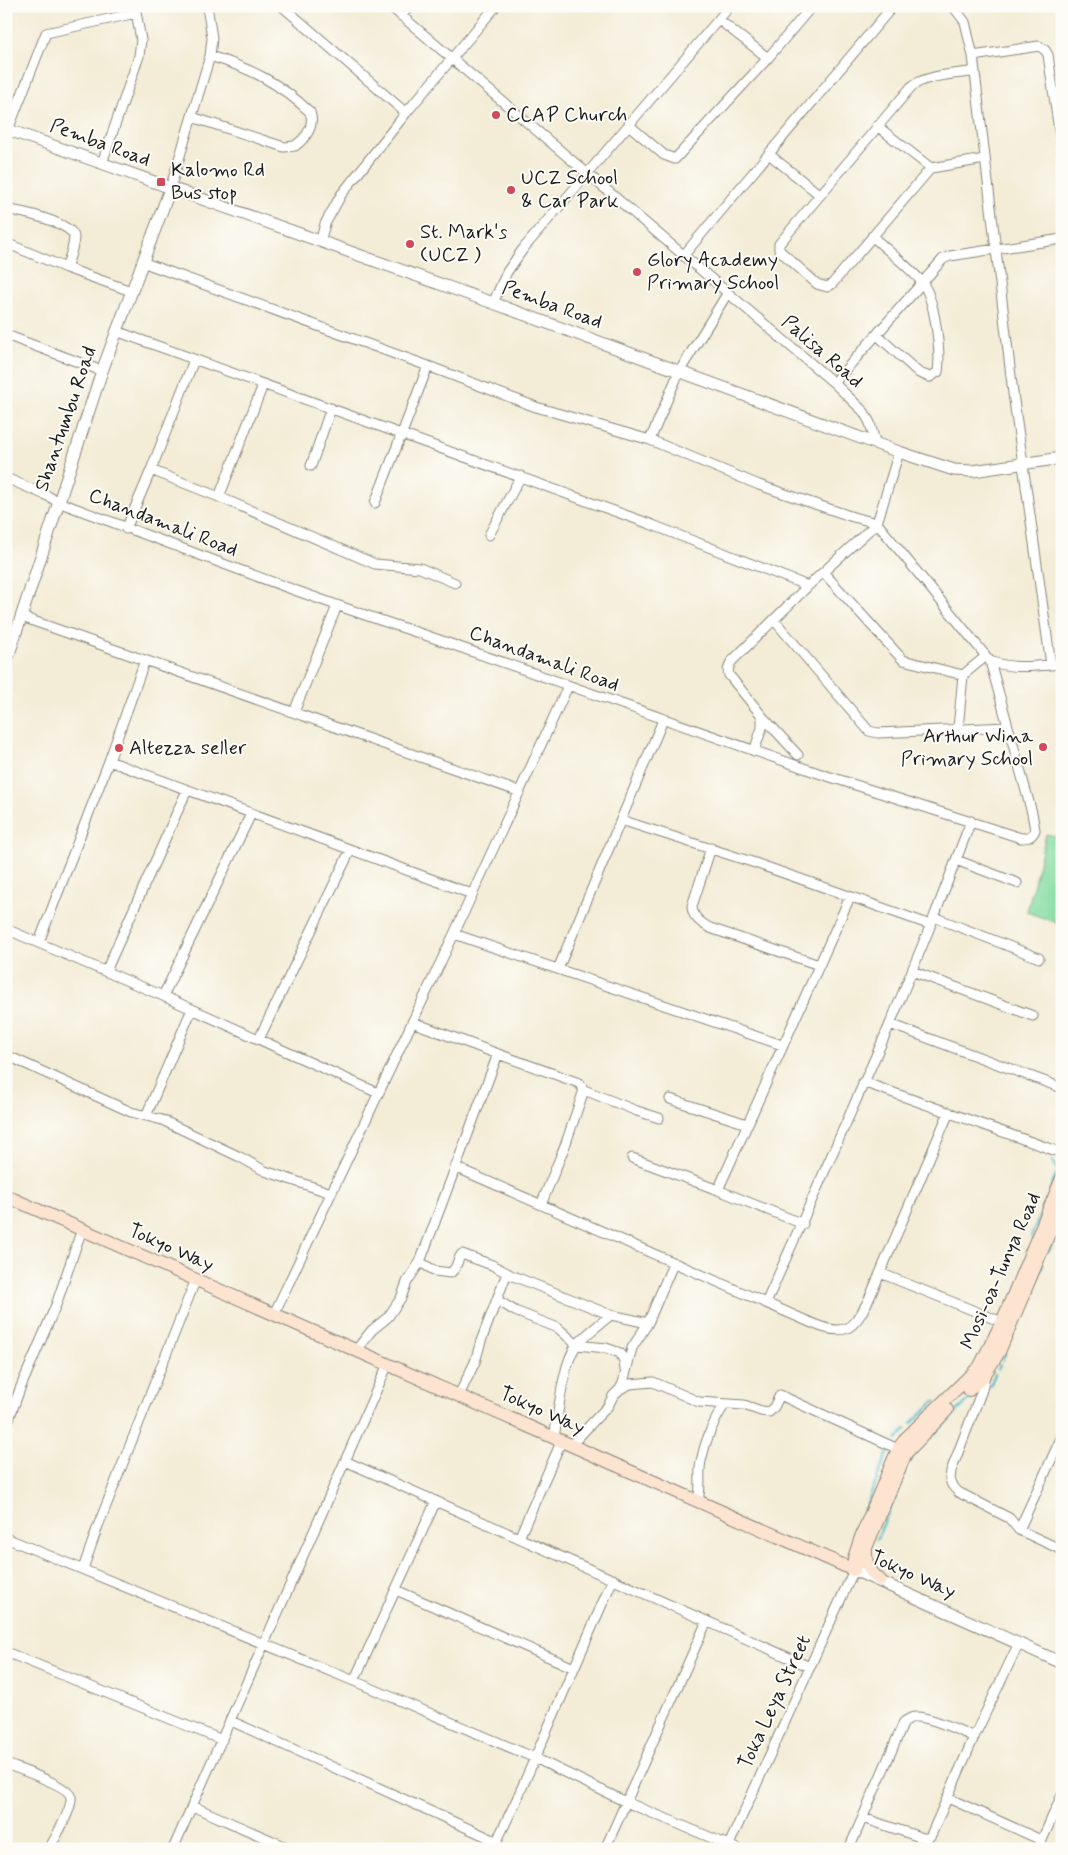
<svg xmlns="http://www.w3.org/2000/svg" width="1068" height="1855" font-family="Mynerve,sans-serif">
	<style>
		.pitch { fill: #83dba0; stroke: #507c5e }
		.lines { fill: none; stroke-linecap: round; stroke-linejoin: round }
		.stream { stroke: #4fbacb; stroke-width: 2.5 }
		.minor-casing { stroke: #888479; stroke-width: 11 }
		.tertiary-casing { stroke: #888479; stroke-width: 13 }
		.secondary-casing { stroke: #888479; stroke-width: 14 }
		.minor { stroke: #fff; stroke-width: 9 }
		.tertiary { stroke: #fff; stroke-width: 11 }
		.secondary { stroke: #fde4d1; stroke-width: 12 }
		.poi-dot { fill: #d1495b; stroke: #fdfcf7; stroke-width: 2 }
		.labels { text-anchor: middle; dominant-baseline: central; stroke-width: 4; stroke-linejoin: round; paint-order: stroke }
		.poi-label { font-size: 20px; fill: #1c1c1c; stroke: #fdfcf7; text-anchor: start }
		.street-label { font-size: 20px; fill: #1c1c1c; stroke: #fdfcf7 }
	</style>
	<rect width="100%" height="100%" fill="#fdfcf7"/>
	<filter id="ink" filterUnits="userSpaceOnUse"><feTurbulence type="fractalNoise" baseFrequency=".02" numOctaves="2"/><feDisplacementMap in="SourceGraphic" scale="10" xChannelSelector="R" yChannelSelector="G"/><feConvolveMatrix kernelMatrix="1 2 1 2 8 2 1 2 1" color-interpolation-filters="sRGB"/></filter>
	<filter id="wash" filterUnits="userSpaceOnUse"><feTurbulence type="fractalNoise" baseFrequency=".0096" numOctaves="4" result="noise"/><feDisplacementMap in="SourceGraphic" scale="20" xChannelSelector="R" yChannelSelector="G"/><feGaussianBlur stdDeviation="1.12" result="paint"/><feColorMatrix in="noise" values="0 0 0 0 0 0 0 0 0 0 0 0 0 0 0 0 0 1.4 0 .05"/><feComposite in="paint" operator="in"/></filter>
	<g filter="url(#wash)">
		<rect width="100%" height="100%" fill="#f3ecd6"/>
		<path class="pitch" d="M1046,834L1062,838V925L1027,912Z"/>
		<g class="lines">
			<path class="stream" d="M1058,1146L1062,1144
				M1050,1190L1058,1170L1053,1161
				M1042,1210L1045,1202
				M1031,1237L1039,1217
				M1049,1251L1057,1231
				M1032,1293L1043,1264
				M1022,1315L1029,1300
				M1013,1334L1019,1321
				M1002,1360L1005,1354
				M998,1369L1000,1365
				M990,1386L995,1374
				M912,1423L935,1401
				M897,1440L906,1429
				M908,1463L925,1443L977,1392
				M854,1535L889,1450
				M877,1539L905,1472"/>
		</g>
	</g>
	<g filter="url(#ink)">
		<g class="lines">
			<g class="minor-casing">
				<path id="minor" d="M282,6L406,113
					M390,6L834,383L864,412L870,423L875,442
					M953,6L965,22L973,56L1013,393L1051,665
					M401,16L410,6
					M719,20L768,58
					M973,56L1039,46L1045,50L1048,55L1062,151
					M975,71C955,75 927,74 911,87L779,244V250L817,284L827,287L832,284L931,168L985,159
					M192,117L284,147L295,146C306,138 315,126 310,112C278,82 252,69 210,56
					M630,126L664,155L675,159L768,58L812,6
					M877,126L931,168
					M8,130L46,33L136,13
					M770,155L820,195
					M102,163L139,56L141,40L135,6
					M170,189L210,56L212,38L207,6
					M6,210C18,210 73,223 74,237C74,247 69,259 66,268
					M872,236C888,251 907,265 921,281C935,297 941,351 938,372L930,377L919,373L877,335
					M320,242L325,224L341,195L406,113L496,6
					M6,243L66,268L131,291
					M683,256L893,6
					M142,262L428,366L536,407L650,440L759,485L853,517L877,523
					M493,303L507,272L523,249L730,6
					M116,331L650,524L808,586
					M6,335L102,371
					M834,383L943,259L950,256L1062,239
					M650,440L679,372L727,294
					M899,452L877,523L990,661C1013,670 1038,666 1062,664
					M311,466L331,408
					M151,470L219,497L375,564L420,568L455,583
					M6,478L48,496L58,502C180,547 301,595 425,635L818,773L1021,838C1028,838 1032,837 1035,830L1032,813L990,661
					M219,497L263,385
					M375,503L428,366
					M126,529L151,470L194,360
					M489,535L521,476
					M823,572L903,660L963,675L985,657
					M22,617L520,792
					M774,620L869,731L878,733L1007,727
					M294,712L337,606
					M762,716L798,755
					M958,729L963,675
					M754,751L762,728V716L729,675L728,670L731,662L808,586L877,523
					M109,761L472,894
					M621,820L755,863L931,925
					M711,848L692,906C692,917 701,923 710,928L819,965
					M956,860L1017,883
					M934,917L1039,958
					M6,929L163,996L378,1093
					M454,934L782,1045
					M39,942L109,761L145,660
					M558,969L663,720
					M106,971L187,790
					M912,971L1033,1016
					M163,996L251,814
					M890,1024L1062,1088
					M259,1039L350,851
					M498,1054L579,1083L584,1090L566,1143L541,1205
					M6,1055L131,1112L162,1120L240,1157L265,1171L331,1193
					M863,1082L1062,1153
					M584,1090L637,1111L659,1118
					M670,1099L747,1124
					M146,1116L192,1009
					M632,1158L718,1190
					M455,1167L814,1324C847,1338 855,1327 869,1299L949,1112
					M803,1224L718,1190L850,897
					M420,1262L435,1271L450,1273C458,1269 456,1260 462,1254L492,1265L513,1276L611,1315L648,1323
					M880,1273L1002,1322
					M497,1300L515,1311L558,1328L577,1345L606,1348L620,1353L624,1361L625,1370
					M766,1303L890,1024L934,917L971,821
					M274,1314L454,934L568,686
					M356,1350L372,1330L388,1317L401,1298L407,1282L420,1262L498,1054L412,1022
					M985,1374L982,1390L951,1471L950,1479L952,1485L958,1492L1009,1518L1019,1530L1062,1550
					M620,1389L630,1384L653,1382L699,1402L744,1405L761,1411L769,1412L774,1407L780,1395L898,1449
					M459,1395L475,1362L481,1341L507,1273
					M6,1427L20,1389L56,1305L82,1229
					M554,1437C559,1412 562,1366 576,1346C582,1338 602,1322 611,1315
					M572,1444L608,1406L613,1396L620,1389L623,1383L632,1348L648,1323L673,1264
					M345,1461L810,1667
					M698,1500C702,1487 698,1474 701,1461C705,1442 714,1420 725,1404
					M1019,1530L1062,1436
					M6,1538L354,1681L535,1758L626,1802L738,1849
					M519,1538L562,1440
					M83,1569L98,1526L196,1279
					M396,1590L574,1668
					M6,1652L222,1740
					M354,1681L436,1501
					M231,1721L496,1841
					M6,1764C18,1769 71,1786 71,1798C72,1810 55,1838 49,1849
					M948,1798L1041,1840
					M192,1806L291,1849
					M863,1818L923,1838H928L931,1835L974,1737L1019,1643
					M173,1849L388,1364
					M493,1849L517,1799L613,1579
					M605,1849L707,1621
					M727,1849L854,1570
					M849,1849L904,1722C907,1720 911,1717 915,1717C929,1716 961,1731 974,1737
					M1038,1849L1062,1795"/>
			</g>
			<g class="tertiary-casing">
				<path id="tertiary" d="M6,129L493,303L899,452L954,470L973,471L1062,458
					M6,663L102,371L170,189
					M854,1570L1062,1663"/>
			</g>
			<g class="secondary-casing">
				<path id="secondary" d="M6,1196L854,1570
					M969,1390L985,1374L999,1352L1062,1203
					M866,1551C865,1564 870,1573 880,1580
					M860,1562L906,1453L947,1410
					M854,1570V1558L861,1537L898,1449L906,1438L980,1366L1002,1322L1062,1178"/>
			</g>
			<use href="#minor" class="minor"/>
			<use href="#tertiary" class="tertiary"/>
			<use href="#secondary" class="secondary"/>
		</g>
	</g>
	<g class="poi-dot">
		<circle cx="496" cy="115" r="5"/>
		<rect x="156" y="177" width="10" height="10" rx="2.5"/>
		<circle cx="511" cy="190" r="5"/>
		<circle cx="410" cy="244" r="5"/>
		<circle cx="637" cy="272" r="5"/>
		<circle cx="1043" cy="747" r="5"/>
		<circle cx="119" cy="748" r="5"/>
	</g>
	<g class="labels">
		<g class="poi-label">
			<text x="506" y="115">CCAP Church</text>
			<text x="171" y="170">Kalomo Rd<tspan x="171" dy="23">Bus stop</tspan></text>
			<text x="521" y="178">UCZ School<tspan x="521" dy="23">&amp; Car Park</tspan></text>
			<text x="420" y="232">St. Mark's<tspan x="420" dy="23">(UCZ )</tspan></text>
			<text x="647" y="260">Glory Academy<tspan x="647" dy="23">Primary School</tspan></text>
			<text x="1033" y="736" text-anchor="end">Arthur Wina<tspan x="1033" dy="23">Primary School</tspan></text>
			<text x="129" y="748">Altezza seller</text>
		</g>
		<g class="street-label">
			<text transform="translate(100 143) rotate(20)">Pemba Road</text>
			<text transform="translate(552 305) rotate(20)">Pemba Road</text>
			<text transform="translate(822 352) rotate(41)">Palisa Road</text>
			<text transform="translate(66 419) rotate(-71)">Shantumbu Road</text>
			<text transform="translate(163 523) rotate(21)">Chandamali Road</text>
			<text transform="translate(544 659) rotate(20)">Chandamali Road</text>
			<text transform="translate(171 1248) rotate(24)">Tokyo Way</text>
			<text transform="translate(1001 1271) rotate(-66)">Mosi-oa-Tunya Road</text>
			<text transform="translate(542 1411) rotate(24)">Tokyo Way</text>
			<text transform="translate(913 1575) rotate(24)">Tokyo Way</text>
			<text transform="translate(775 1702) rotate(-65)">Toka Leya Street</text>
		</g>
	</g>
	<rect width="1068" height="1855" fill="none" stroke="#fdfcf7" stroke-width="25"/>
</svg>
